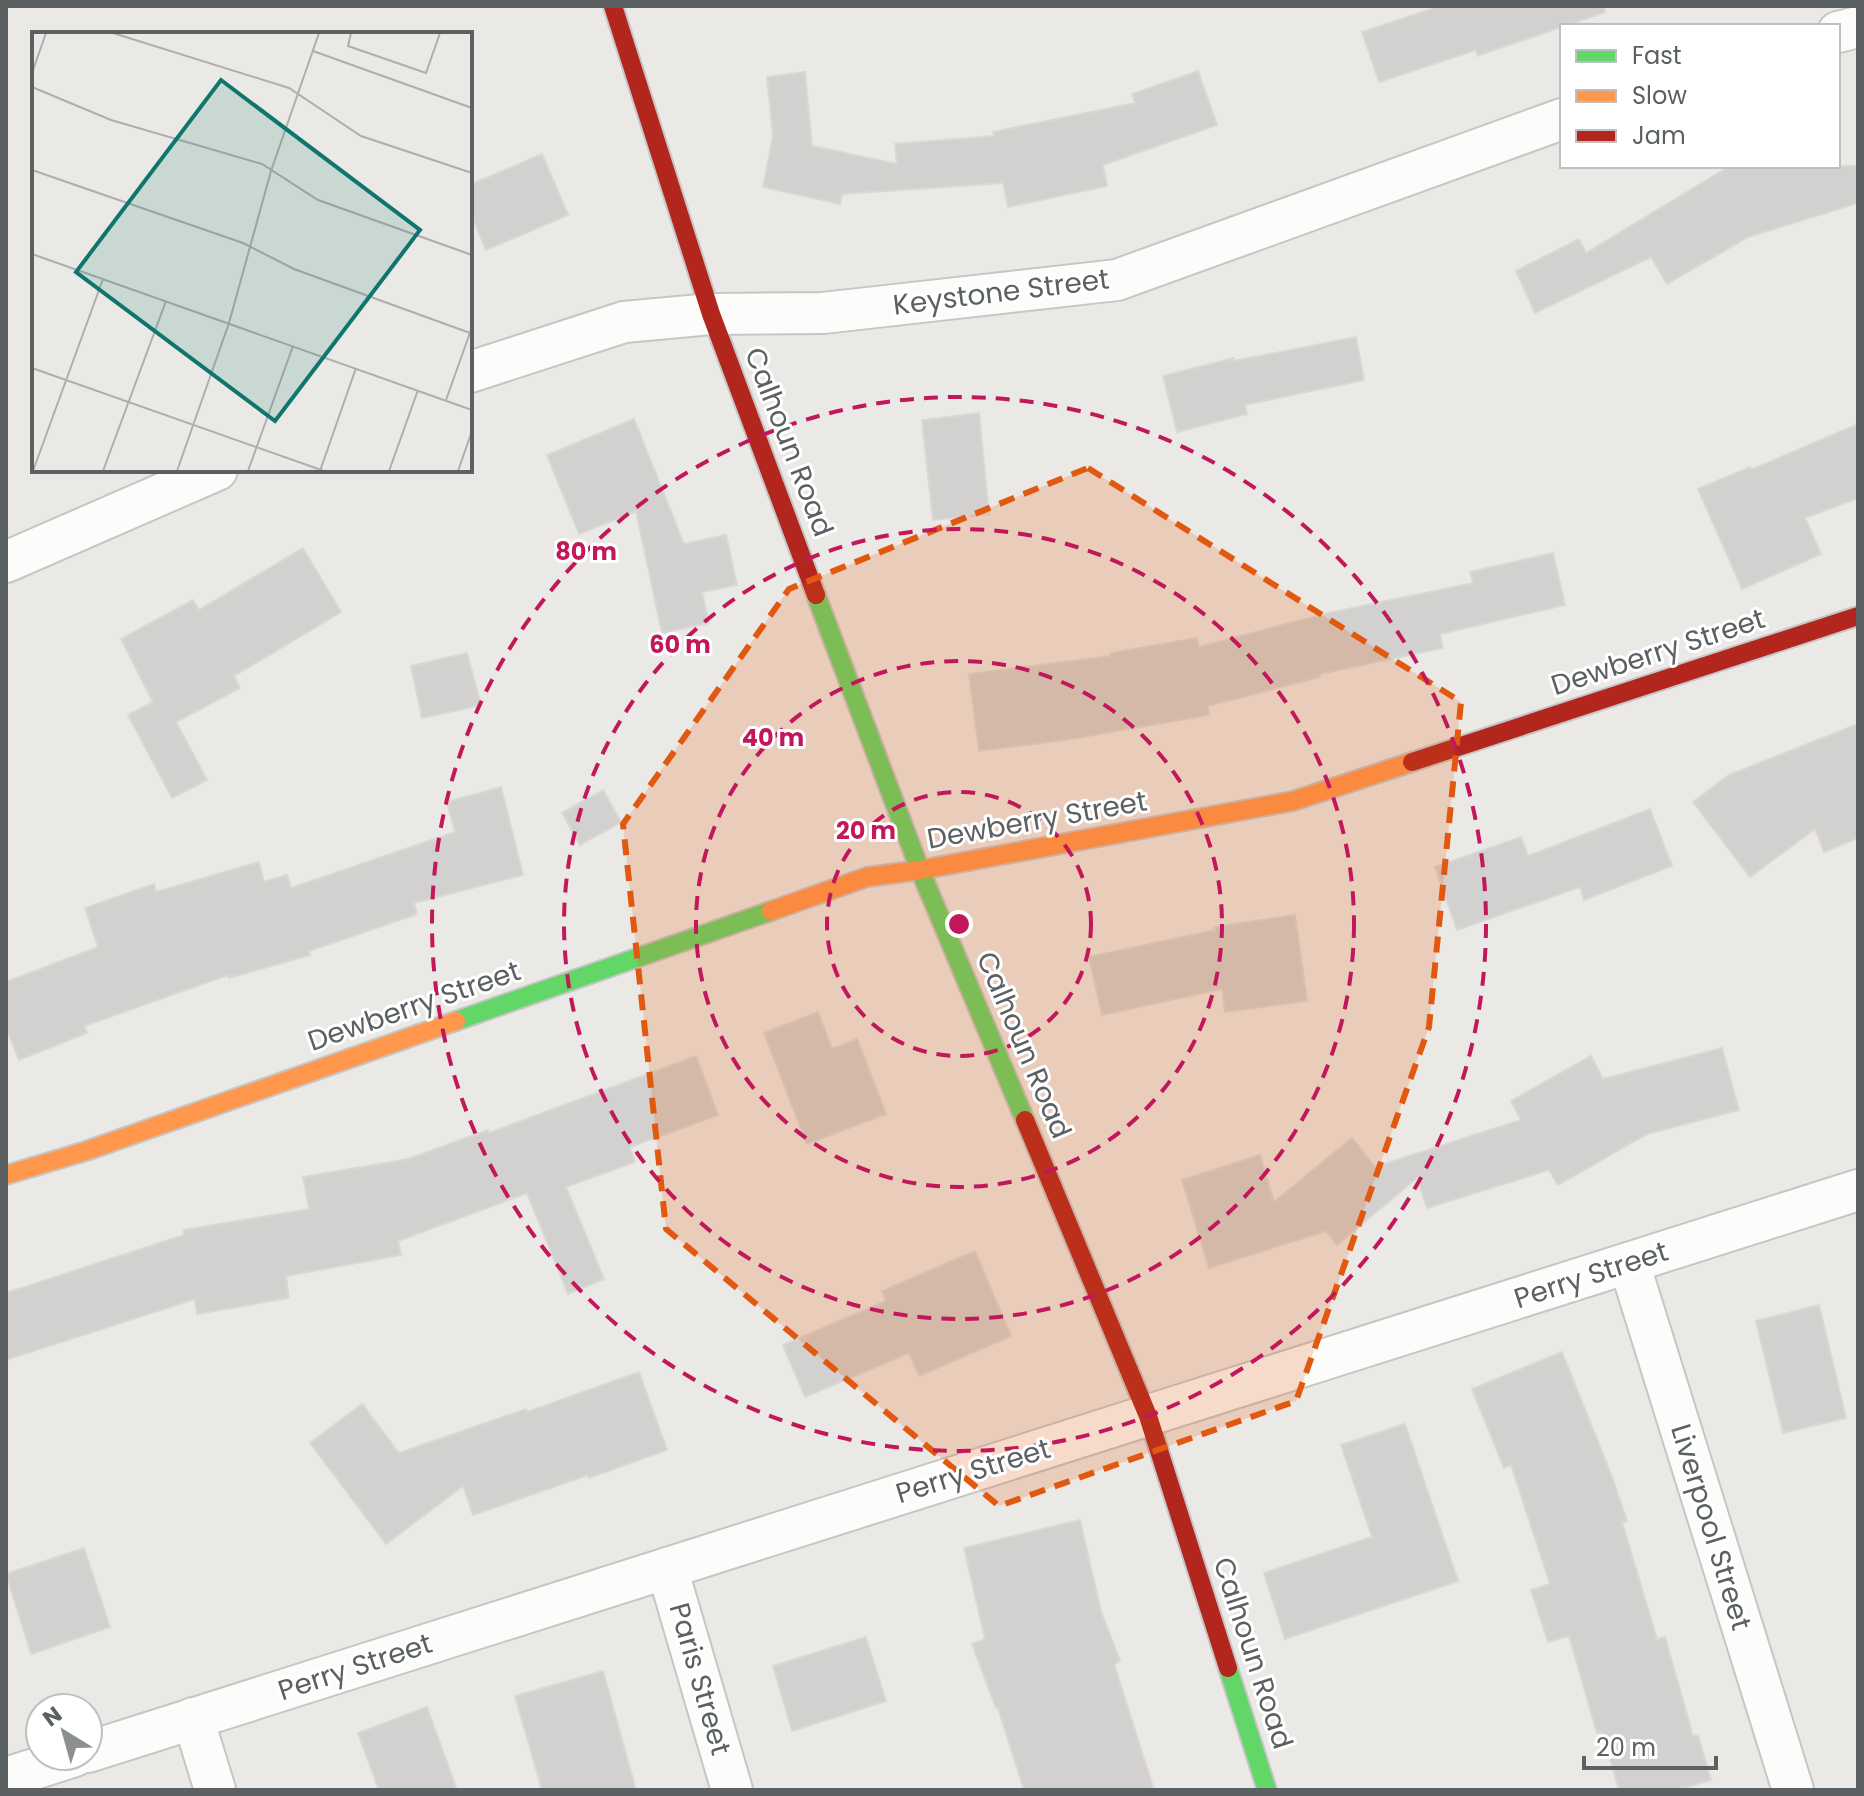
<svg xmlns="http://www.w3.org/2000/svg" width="1864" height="1796" font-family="Poppins,sans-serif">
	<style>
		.building { fill: #d2d1cf; stroke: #dad8d4; stroke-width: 2 }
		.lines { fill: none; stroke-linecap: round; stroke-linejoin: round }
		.street-casing { stroke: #c7c6c6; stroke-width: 44 }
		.fast-casing { stroke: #c6c6c6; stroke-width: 22 }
		.slow-casing { stroke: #c6c6c6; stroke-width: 22 }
		.jam-casing { stroke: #c6c6c6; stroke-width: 22 }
		.street { stroke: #fcfcfb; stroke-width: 40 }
		.fast { stroke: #63d668; stroke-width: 18 }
		.slow { stroke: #ff974d; stroke-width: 18 }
		.jam { stroke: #b3261e; stroke-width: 18 }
		.marked { fill: #e15910; fill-opacity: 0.2; stroke: #e15910; stroke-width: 6; stroke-dasharray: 16 10; stroke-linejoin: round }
		.ring { fill: none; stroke: #c2185b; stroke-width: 4; stroke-dasharray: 14 10 }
		.labels { text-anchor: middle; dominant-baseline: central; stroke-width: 6; stroke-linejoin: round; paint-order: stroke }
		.street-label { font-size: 28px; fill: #5b6063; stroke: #fff }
		.inset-road { fill: none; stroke: #adaead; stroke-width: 2 }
		.view { fill: #0f766e; fill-opacity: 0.15; stroke: #0f766e; stroke-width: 4 }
		.inset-edge { fill: none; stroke: #5b6063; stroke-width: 4 }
		.centre { fill: #c2185b; stroke: #fff; stroke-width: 4 }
		.ring-label { font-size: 24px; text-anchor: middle; font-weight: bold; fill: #c2185b; stroke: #fff; stroke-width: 6; stroke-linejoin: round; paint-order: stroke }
	</style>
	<rect width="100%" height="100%" fill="#ebe9e5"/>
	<path class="building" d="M1440,6H1604L1605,12L1477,56L1476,50L1379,82L1362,32Z
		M1198,71L1217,125L1103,165L1107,186L1008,207L1003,183L842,194L840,204L763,187L773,136L767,77L805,72L812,146L897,164L895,144L994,136L993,132L1135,103L1132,94Z
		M542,154L568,215L486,250L470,212V185Z
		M1730,166H1858V203L1748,237L1667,284L1651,257L1535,313L1516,271L1579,239L1586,253Z
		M1356,337L1364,380L1245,405L1247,414L1177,432L1163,376L1234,358V361Z
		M979,413L989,514L933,520L922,420Z
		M634,419L684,544L726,535L737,585L702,592L709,623L662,633L636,511L579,534L547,455Z
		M1858,424V498L1805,518L1821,554L1742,589L1698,489L1750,467L1751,470Z
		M303,548L341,612L234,676L240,688L176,722L207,780L172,798L128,715L153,702L121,639L193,600L199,610Z
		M1553,553L1565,605L1440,634L1443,648L1320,674V677L1208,706L1209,715L1065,740L979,751L969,674L1111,656V653L1197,638L1199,647L1328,613L1473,583L1470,572Z
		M467,653L481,705L422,718L411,666Z
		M1858,724V838L1824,852L1815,829L1750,877L1693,802L1729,775Z
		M501,787L523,875L414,903L417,914L309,951L310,955L229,978L228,975L84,1026L87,1033L19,1060L6,1027V982L98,947L85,908L154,884L156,892L259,862L264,882L287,875L291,888L455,832L447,802Z
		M603,790L621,822L580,845L562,813Z
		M1650,809L1672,866L1584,900L1580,887L1457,930L1435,867L1521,837L1528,856Z
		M1295,915L1307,1001L1225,1012L1222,989L1102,1015L1089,957L1215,930L1214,927Z
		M818,1012L832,1049L857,1039L886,1114L807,1144L764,1033Z
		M1722,1048L1739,1110L1647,1134L1558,1185L1549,1170L1427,1208L1417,1178L1337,1245L1326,1231L1209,1268L1182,1180L1260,1155L1274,1202L1352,1138L1375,1167L1521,1120L1511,1101L1591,1056L1603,1079Z
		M696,1056L718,1115L630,1147L635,1162L566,1187L604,1279L568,1294L527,1193L398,1241L401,1255L286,1276L289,1298L197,1314L195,1299L6,1360V1293L184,1235L183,1230L309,1209L303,1177L408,1159L488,1130L489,1133Z
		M975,1251L1011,1336L919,1376L909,1353L805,1397L783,1345L886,1301L882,1291Z
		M1819,1305L1846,1418L1783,1433L1756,1321Z
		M1562,1352L1611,1474L1627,1521L1622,1522L1657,1639L1665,1637L1693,1736L1698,1735L1711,1780L1676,1790H1619L1602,1732L1597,1733L1569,1636L1548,1642L1531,1590L1550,1584L1511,1465L1504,1468L1472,1389Z
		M639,1372L667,1450L589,1478L588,1475L473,1515L463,1486L386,1544L310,1443L362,1404L399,1453L526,1409L527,1412Z
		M1405,1424L1458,1581L1285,1639L1264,1573L1372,1537L1341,1445Z
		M1080,1520L1101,1611L1120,1661L1114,1664L1154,1790H1024L998,1708H996L972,1644L985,1639L964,1548Z
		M84,1548L110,1627L31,1654L6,1574Z
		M866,1637L886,1701L792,1731L773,1666Z
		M603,1671L636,1790H542L515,1696Z
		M427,1707L457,1790H379L358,1733Z"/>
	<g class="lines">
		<g class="street-casing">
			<path id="street" d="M1838,32L1858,27
				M470,372L624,322L711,314L823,313L1117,280L1562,119
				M6,562L217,470
				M1629,1263L1793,1790
				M667,1568L732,1790
				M193,1718L215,1790
				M88,1752L1858,1190
				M6,1778L75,1756"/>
		</g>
		<g class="fast-casing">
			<path id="fast" d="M816,595L920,870L1025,1120
				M456,1021L771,911
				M1228,1668L1267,1790"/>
		</g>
		<g class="slow-casing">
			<path id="slow" d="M771,911L867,877L920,870L1293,801L1412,762
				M6,1175L86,1151L456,1021"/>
		</g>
		<g class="jam-casing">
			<path id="jam" d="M613,6L711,314L816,595
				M1412,762L1858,616
				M1025,1120L1148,1416L1228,1668"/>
		</g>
		<use href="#street" class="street"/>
		<use href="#fast" class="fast"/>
		<use href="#slow" class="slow"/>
		<use href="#jam" class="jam"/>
	</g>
	<path class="marked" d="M1088,468L1461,702L1429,1027L1296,1401L999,1506L666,1229L623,824L789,589Z"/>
	<g class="ring">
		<circle cx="959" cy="924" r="132"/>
		<circle cx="959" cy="924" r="263"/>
		<circle cx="959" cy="924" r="395"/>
		<circle cx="959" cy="924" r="527"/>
	</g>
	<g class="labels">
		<g class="street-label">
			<text transform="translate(1001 292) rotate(-7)">Keystone Street</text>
			<text transform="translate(789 442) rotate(69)">Calhoun Road</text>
			<text transform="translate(1658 652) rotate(-18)">Dewberry Street</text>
			<text transform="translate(1037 820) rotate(-10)">Dewberry Street</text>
			<text transform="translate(414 1006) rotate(-19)">Dewberry Street</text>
			<text transform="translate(1024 1045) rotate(67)">Calhoun Road</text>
			<text transform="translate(1591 1275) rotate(-18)">Perry Street</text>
			<text transform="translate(973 1471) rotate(-17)">Perry Street</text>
			<text transform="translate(1711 1527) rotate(73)">Liverpool Street</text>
			<text transform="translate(1253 1653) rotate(72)">Calhoun Road</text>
			<text transform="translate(355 1667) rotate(-18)">Perry Street</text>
			<text transform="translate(700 1679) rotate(74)">Paris Street</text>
		</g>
	</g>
	<g transform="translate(32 32)">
		<rect width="440" height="440" fill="#ebe9e5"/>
		<path class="inset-road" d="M81,1L257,56L329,104L440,141M319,1L316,14L394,41L408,1M281,19L440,76M0,41L14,1M0,55L79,88L230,132L286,168L440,223M0,138L211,211L262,237L438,301M0,222L440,378M0,336L292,439M414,368L440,295M1,439L71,247M71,439L134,269M145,439L197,291L239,139L287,1M216,439L261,314M288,439L324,336M357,439L386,358M426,439L440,399"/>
		<path class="view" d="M189,48L388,198L243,389L44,240Z"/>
		<rect width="440" height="440" class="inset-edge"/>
	</g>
	<circle cx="959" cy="924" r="12" class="centre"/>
	<g class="ring-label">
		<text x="586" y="560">80 m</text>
		<text x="680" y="653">60 m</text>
		<text x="773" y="746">40 m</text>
		<text x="866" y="839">20 m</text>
	</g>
	<rect width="1864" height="1796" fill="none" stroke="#5b6063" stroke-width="16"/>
	<rect x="1560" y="24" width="280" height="144" fill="#ffffff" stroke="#bdbfc1" stroke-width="2"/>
	<rect x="1576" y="50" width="40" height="12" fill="#63d668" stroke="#bdbfc1" stroke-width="2"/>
	<text x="1632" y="64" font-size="24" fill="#5b6063">Fast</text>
	<rect x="1576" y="90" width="40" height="12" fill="#ff974d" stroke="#bdbfc1" stroke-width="2"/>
	<text x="1632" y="104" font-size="24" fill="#5b6063">Slow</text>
	<rect x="1576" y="130" width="40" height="12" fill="#b3261e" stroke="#bdbfc1" stroke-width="2"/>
	<text x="1632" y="144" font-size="24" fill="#5b6063">Jam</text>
	<g transform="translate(64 1732) rotate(323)"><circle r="38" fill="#ffffff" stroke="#bdbfc1" stroke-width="2"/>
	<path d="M0-6L14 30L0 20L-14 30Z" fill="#8d9090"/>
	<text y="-12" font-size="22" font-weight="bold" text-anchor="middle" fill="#5b6063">N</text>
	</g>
	<path d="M1584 1756v12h132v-12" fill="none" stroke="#5b6063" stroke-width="4"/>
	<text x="1596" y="1756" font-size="24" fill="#5b6063" stroke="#ffffff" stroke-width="6" paint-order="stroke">20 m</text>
</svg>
